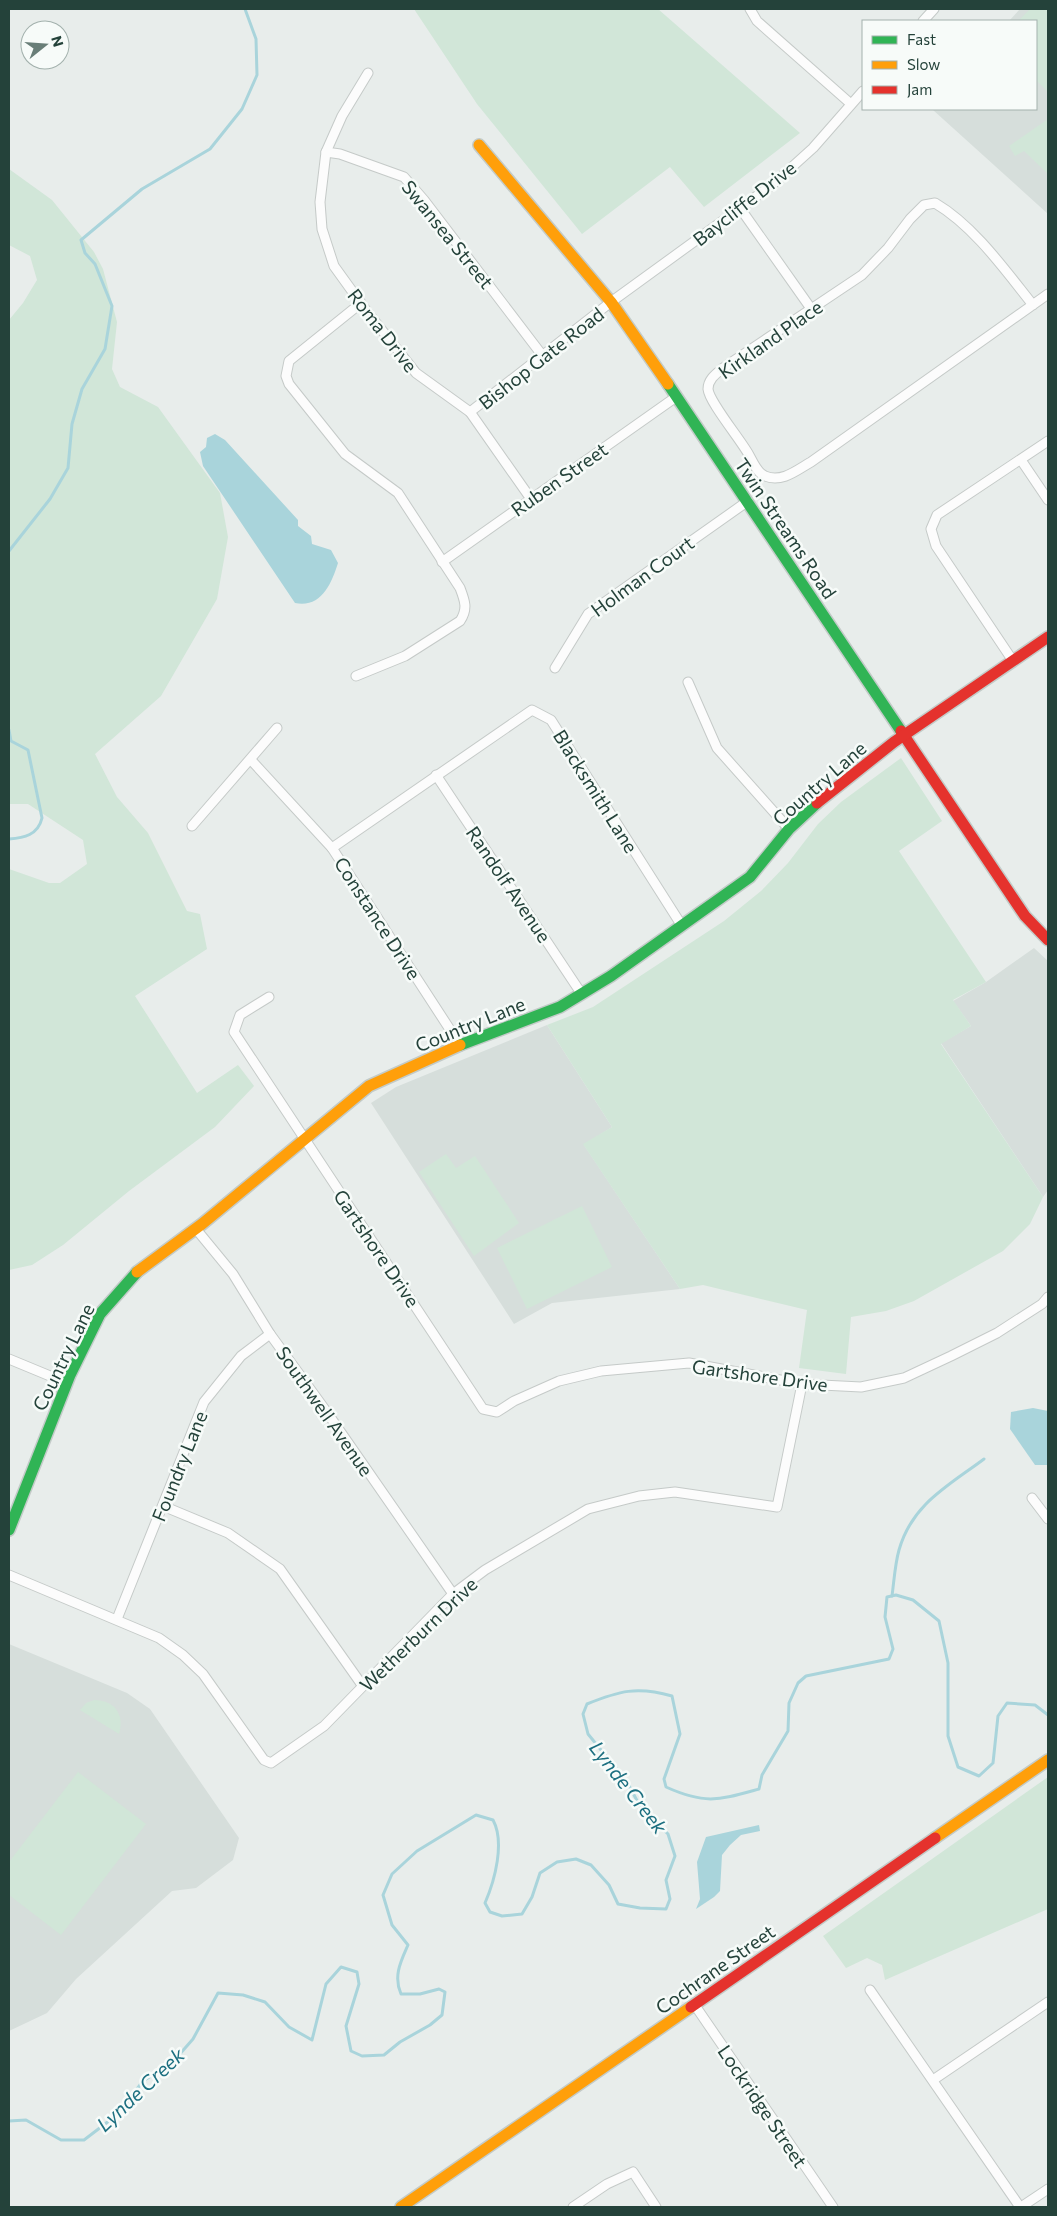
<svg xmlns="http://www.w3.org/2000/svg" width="1057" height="2216" viewBox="0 0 1057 2216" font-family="Commissioner,sans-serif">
  <rect width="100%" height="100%" fill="#e8edeb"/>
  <g fill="#d6dedb">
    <path d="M1020 9H1048V214L933 110 1036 109V21H1009Z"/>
    <path d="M1034 948 1048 961V1190L1043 1197 941 1043 971 1026 953 1001 986 982Z"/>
    <path d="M547 1025 612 1127 584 1145 680 1289 552 1303 514 1324 371 1103 396 1087Z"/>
    <path d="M9 1644 127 1693 150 1709 239 1838 233 1860 196 1888 172 1891 76 1979 47 2013 9 2031Z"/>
  </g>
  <g fill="#d1e6d8">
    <path d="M414 9H658L800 133 704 207 670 167 582 234 477 104Z"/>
    <path d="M1030 9H1048V92L1036 80V21H1018Z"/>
    <path d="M1048 119V174L1024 151 1015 156 1009 146Z"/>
    <path d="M9 169 52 200 94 252 103 269 117 322 112 369 120 387 158 407 220 493 228 537 217 599 161 696 95 754 117 797 148 833 187 911 200 914 207 949 135 996 197 1093 238 1065 254 1086 215 1127 129 1191 63 1245 32 1265 9 1270V869L49 883H60L87 864 83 840 28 804H9V320L23 303 37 280 30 256 9 245Z"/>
    <path d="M901 758 942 821 899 851 986 982 953 1000 971 1026 941 1044 1043 1197 1030 1224 1003 1251 914 1301 886 1311 851 1317 846 1374 799 1368 807 1310 703 1285 680 1289 583 1144 612 1127 547 1025 593 1007 724 921 761 891 788 863 818 824 841 802Z"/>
    <path d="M446 1154 456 1168 475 1156 519 1223 474 1256 419 1172Z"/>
    <path d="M582 1206 612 1267 527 1309 497 1248Z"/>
    <path d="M94 1700C114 1700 125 1714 119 1734L80 1710 86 1703Z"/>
    <path d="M78 1772 146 1824 61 1935 9 1895V1862Z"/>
    <path d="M1048 1777V1909L885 1980 882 1965 867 1958 846 1968 823 1936Z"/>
  </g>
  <g fill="#a9d4db">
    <path d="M215 434 225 440 298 520V526L311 536 312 544 331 550 338 563C331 585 321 608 295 603L203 466 200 452 206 447 207 438Z"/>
    <path d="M1033 1408 1048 1411V1465H1035L1010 1429 1011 1412Z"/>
    <path d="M759 1825 760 1831 741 1835 730 1845 722 1855 720 1891 714 1897 696 1909 700 1899 697 1862 706 1837Z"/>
  </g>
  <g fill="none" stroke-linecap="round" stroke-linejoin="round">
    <g stroke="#a9d4db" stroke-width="3">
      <path d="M9 551 50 499 68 468 72 424 82 389 105 349 112 306 95 264 85 253 81 240 142 189 210 149 242 109 257 75 256 39 245 9"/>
      <path d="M9 730 11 741 28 750 42 818C38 835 24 838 9 839"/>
      <path d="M892 1596C894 1581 895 1564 899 1550 912 1504 948 1486 984 1459"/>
      <path d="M9 2121 26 2120 61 2140H84L118 2114 143 2081 172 2063 193 2039 218 1993 243 1995 265 2002 289 2027 312 2040 326 1984 341 1967 357 1972 359 1984 346 2026 351 2051 362 2056 384 2055 400 2042 430 2025 442 2015 445 1992 439 1989 420 1994H401C393 1976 401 1961 408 1945L392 1925 383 1895 392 1874 417 1851 476 1815 493 1820C505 1842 495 1880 485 1903L490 1912 502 1916 522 1914 532 1897 540 1873 557 1862 576 1859 591 1865 609 1885 618 1904 640 1908 666 1909 670 1899 666 1880 675 1856 668 1834 641 1808 627 1782 588 1734 583 1714 587 1704C619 1691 637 1686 672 1696L680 1734 664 1779 666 1787C706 1805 719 1800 759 1789L762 1775 788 1731 789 1703 798 1683 806 1676 889 1659 893 1649 885 1617 887 1597 896 1595 913 1600 939 1621 948 1663V1736L958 1767 979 1776 993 1763 998 1716 1007 1703 1035 1705 1048 1715"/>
    </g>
    <defs>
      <g id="street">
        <path d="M750 9 757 21 851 104"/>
        <path d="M923 21 934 9"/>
        <path d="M368 73 342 116 326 152 320 202 322 229 334 266 365 309 416 373 470 412 531 499"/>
        <path d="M326 152 340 154 404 177 424 200 542 355"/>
        <path d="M740 208 812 310"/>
        <path d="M1033 305C1005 270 974 226 935 203L924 205 910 219 888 248 862 275 723 368C717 373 708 379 708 389 709 402 741 440 749 455 753 462 757 473 765 476 782 483 797 470 811 462L1048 294"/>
        <path d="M470 412 611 302 772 185 813 148 863 91"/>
        <path d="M1021 460 1048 500"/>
        <path d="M442 562 676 397"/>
        <path d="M1013 661 936 546 931 529 937 515 1048 441"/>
        <path d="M555 668 588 614 748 501"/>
        <path d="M356 676 405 656 460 621C468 609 465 601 460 588L398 493 345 454 289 384 286 376 289 361 361 303"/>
        <path d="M688 682 717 748 789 829"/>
        <path d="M251 760 332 848"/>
        <path d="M436 775 581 993"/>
        <path d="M192 826 277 728"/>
        <path d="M269 997 240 1015 234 1032 483 1409 497 1412 514 1401 559 1381 601 1371 689 1363 802 1384 861 1387 904 1378 951 1356 997 1333 1042 1304 1048 1297"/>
        <path d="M460 1045 332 848 532 710 551 720 682 926"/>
        <path d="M196 1229 233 1274 270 1334 326 1411 453 1594"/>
        <path d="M9 1359 67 1383"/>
        <path d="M1032 1498 1048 1519"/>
        <path d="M163 1506 228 1533 280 1569 362 1685"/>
        <path d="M9 1575 159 1638 183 1655 203 1674 264 1760 271 1763 324 1726 453 1594 485 1570 588 1509 639 1496 675 1492 777 1507 802 1384"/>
        <path d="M117 1619 204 1402 241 1356 270 1334"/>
        <path d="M870 1990 1020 2207"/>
        <path d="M694 2004 833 2207"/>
        <path d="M933 2080 1048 2002"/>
        <path d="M573 2207 607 2184 633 2172 656 2207"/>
        <path d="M1021 2207 1048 2189"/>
      </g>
      <g id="fast">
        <path d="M668 384 901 731"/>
        <path d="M460 1045 560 1007 611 976 750 877 789 829 817 803"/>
        <path d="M9 1530 70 1375 100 1314 137 1272"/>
      </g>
      <g id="slow">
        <path d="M479 145 611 302 668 384"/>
        <path d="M137 1272 202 1224 369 1086 460 1045"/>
        <path d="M935 1838 1048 1760"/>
        <path d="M401 2207 691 2007"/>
      </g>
      <g id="jam">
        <path d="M901 731 1025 916 1048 940"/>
        <path d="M817 803 894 742 1048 637"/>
        <path d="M691 2007 935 1838"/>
      </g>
    </defs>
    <use href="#street" stroke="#c5cac8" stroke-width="11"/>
    <use href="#fast" stroke="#c3cbc8" stroke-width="14"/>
    <use href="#slow" stroke="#c3cbc8" stroke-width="14"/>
    <use href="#jam" stroke="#c3cbc8" stroke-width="14"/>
    <use href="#street" stroke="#fcfcfc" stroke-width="9"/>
    <use href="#fast" stroke="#30b455" stroke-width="11"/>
    <use href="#slow" stroke="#ff9f0a" stroke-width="11"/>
    <use href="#jam" stroke="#e5322d" stroke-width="11"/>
  </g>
  <g text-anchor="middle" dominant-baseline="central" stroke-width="5" stroke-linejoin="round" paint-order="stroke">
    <g font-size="19" fill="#24423a" stroke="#f7fbf9">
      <text transform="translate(744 203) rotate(-38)">Baycliffe Drive</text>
      <text transform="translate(448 234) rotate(51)">Swansea Street</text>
      <text transform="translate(383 330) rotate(52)">Roma Drive</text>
      <text transform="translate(770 339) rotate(-35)">Kirkland Place</text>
      <text transform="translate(541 358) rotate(-38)">Bishop Gate Road</text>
      <text transform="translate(559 479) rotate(-35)">Ruben Street</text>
      <text transform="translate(786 528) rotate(56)">Twin Streams Road</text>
      <text transform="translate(642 576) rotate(-36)">Holman Court</text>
      <text transform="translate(819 783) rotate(-41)">Country Lane</text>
      <text transform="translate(596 791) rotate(58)">Blacksmith Lane</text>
      <text transform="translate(509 884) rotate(56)">Randolf Avenue</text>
      <text transform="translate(378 918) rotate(57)">Constance Drive</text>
      <text transform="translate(470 1024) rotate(-22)">Country Lane</text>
      <text transform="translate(377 1248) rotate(56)">Gartshore Drive</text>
      <text transform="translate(63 1357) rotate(-64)">Country Lane</text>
      <text transform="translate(760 1375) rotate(8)">Gartshore Drive</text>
      <text transform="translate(325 1411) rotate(55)">Southwell Avenue</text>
      <text transform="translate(179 1466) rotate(-68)">Foundry Lane</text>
      <text transform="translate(418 1634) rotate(-44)">Wetherburn Drive</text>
      <text transform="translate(715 1969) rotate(-35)">Cochrane Street</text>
      <text transform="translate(763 2106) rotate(56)">Lockridge Street</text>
    </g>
    <g font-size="20" font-style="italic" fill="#1c6f80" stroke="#f7fbf9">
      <text transform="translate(629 1787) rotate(52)">Lynde Creek</text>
      <text transform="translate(140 2089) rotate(-43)">Lynde Creek</text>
    </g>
  </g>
  <rect width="1057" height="2216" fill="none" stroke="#24423a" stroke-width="20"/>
  <rect x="862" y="20" width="175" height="90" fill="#f7fbf9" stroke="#a3b1ad"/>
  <rect x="872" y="36" width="25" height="8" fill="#30b455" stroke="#a3b1ad"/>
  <text x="907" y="45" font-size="15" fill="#24423a">Fast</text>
  <rect x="872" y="61" width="25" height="8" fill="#ff9f0a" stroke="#a3b1ad"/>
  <text x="907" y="70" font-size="15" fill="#24423a">Slow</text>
  <rect x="872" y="86" width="25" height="8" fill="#e5322d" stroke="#a3b1ad"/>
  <text x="907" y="95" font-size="15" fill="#24423a">Jam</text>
  <g transform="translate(45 45) rotate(73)"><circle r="24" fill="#f7fbf9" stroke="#a3b1ad"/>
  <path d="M0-4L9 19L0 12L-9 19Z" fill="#697e78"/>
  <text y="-8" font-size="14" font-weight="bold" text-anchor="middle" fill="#24423a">N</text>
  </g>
</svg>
